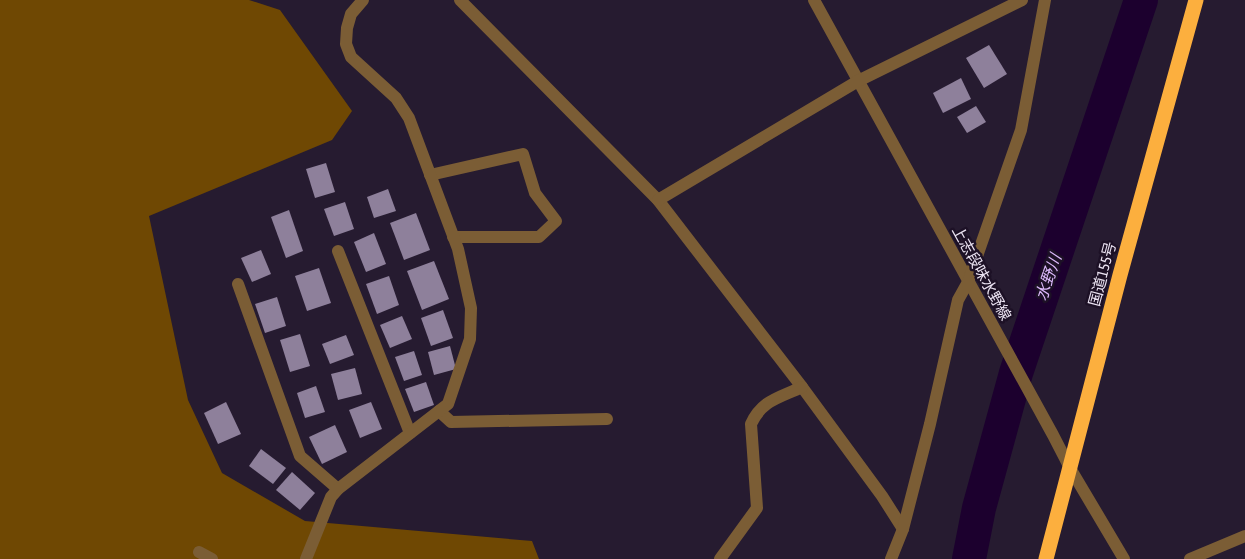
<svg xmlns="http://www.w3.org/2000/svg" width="1245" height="559" viewBox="0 0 1245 559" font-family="'Asap Condensed','Noto Sans JP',sans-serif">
  <rect width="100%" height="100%" fill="#261b30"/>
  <path fill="#6f4803" d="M0 0H249L280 10 352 111 332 140 149 216 188 400 222 473 305 521 532 541 539 559H0Z"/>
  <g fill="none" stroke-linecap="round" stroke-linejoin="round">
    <path stroke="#1c002e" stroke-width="34" d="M969 559 979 508 1016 373 1141 0"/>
  </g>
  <g fill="#8e809b">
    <path d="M989 45 1007 74 984 88 966 58Z"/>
    <path d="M961 78 971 99 943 113 933 93Z"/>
    <path d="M976 106 986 122 967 133 957 117Z"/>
    <path d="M326 163 335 192 315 198 306 169Z"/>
    <path d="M388 189 396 211 374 218 367 197Z"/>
    <path d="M345 202 354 229 334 236 324 209Z"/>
    <path d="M289 210 303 251 286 258 271 217Z"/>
    <path d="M416 213 430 250 404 260 390 223Z"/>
    <path d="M374 233 386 264 366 272 354 242Z"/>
    <path d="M261 250 271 274 252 282 241 258Z"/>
    <path d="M434 261 449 299 422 310 407 271Z"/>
    <path d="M319 268 331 303 307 311 295 276Z"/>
    <path d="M389 276 399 305 377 314 366 284Z"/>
    <path d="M277 297 286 326 265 333 255 304Z"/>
    <path d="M443 310 453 338 431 346 421 318Z"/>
    <path d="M402 316 412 339 390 348 380 325Z"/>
    <path d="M300 334 310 366 290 372 280 340Z"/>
    <path d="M346 335 354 355 330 364 322 344Z"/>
    <path d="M450 346 456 369 434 375 428 352Z"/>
    <path d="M414 351 422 375 404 381 395 357Z"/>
    <path d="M355 368 362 394 338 400 331 374Z"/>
    <path d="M426 382 434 405 414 412 405 389Z"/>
    <path d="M316 386 325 412 305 418 297 393Z"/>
    <path d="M226 402 241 434 218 444 204 413Z"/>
    <path d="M371 402 382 429 360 438 349 410Z"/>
    <path d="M335 425 347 452 322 464 309 437Z"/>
    <path d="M261 449 286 468 273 484 249 466Z"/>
    <path d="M292 472 315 493 300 510 276 490Z"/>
  </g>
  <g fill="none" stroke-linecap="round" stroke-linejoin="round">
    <g stroke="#7b5d35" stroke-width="12">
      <path d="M460 0 658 200 802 387 882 496 903 529"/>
      <path d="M814 0 1053 435 1070 468 1124 559"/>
      <path d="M430 175 523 154 535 193 556 221 539 237H453"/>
      <path d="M658 200 858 81 1022 0"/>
      <path d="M338 251 410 433"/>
      <path d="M238 284 300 456 338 489"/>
      <path d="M439 411 451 422 607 419"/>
      <path d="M199 552 212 559"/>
      <path d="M306 559 331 497 338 489 448 404 470 339 471 308 458 249 409 118 396 98 351 57 346 44 347 28 351 14 363 0"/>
      <path d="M720 559 757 508 751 424C762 400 779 398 802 387"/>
      <path d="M891 559 903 529 930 424 958 300 968 282 1021 130 1045 0"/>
      <path d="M1190 559 1245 536"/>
    </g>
    <path stroke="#fcaf3e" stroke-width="15" d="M1046 559 1120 275 1196 0"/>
  </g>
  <g text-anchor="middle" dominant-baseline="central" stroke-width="5" stroke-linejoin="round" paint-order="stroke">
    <g font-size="15" fill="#ece4f3" stroke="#1d1126">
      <text transform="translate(982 273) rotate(61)">上志段味水野線</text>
      <text transform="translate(1102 274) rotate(-75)">国道155号</text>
    </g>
    <g font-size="16" font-style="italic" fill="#dbb8fa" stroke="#1d1126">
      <text transform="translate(1048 277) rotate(-71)">水野川</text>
    </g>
  </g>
</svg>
